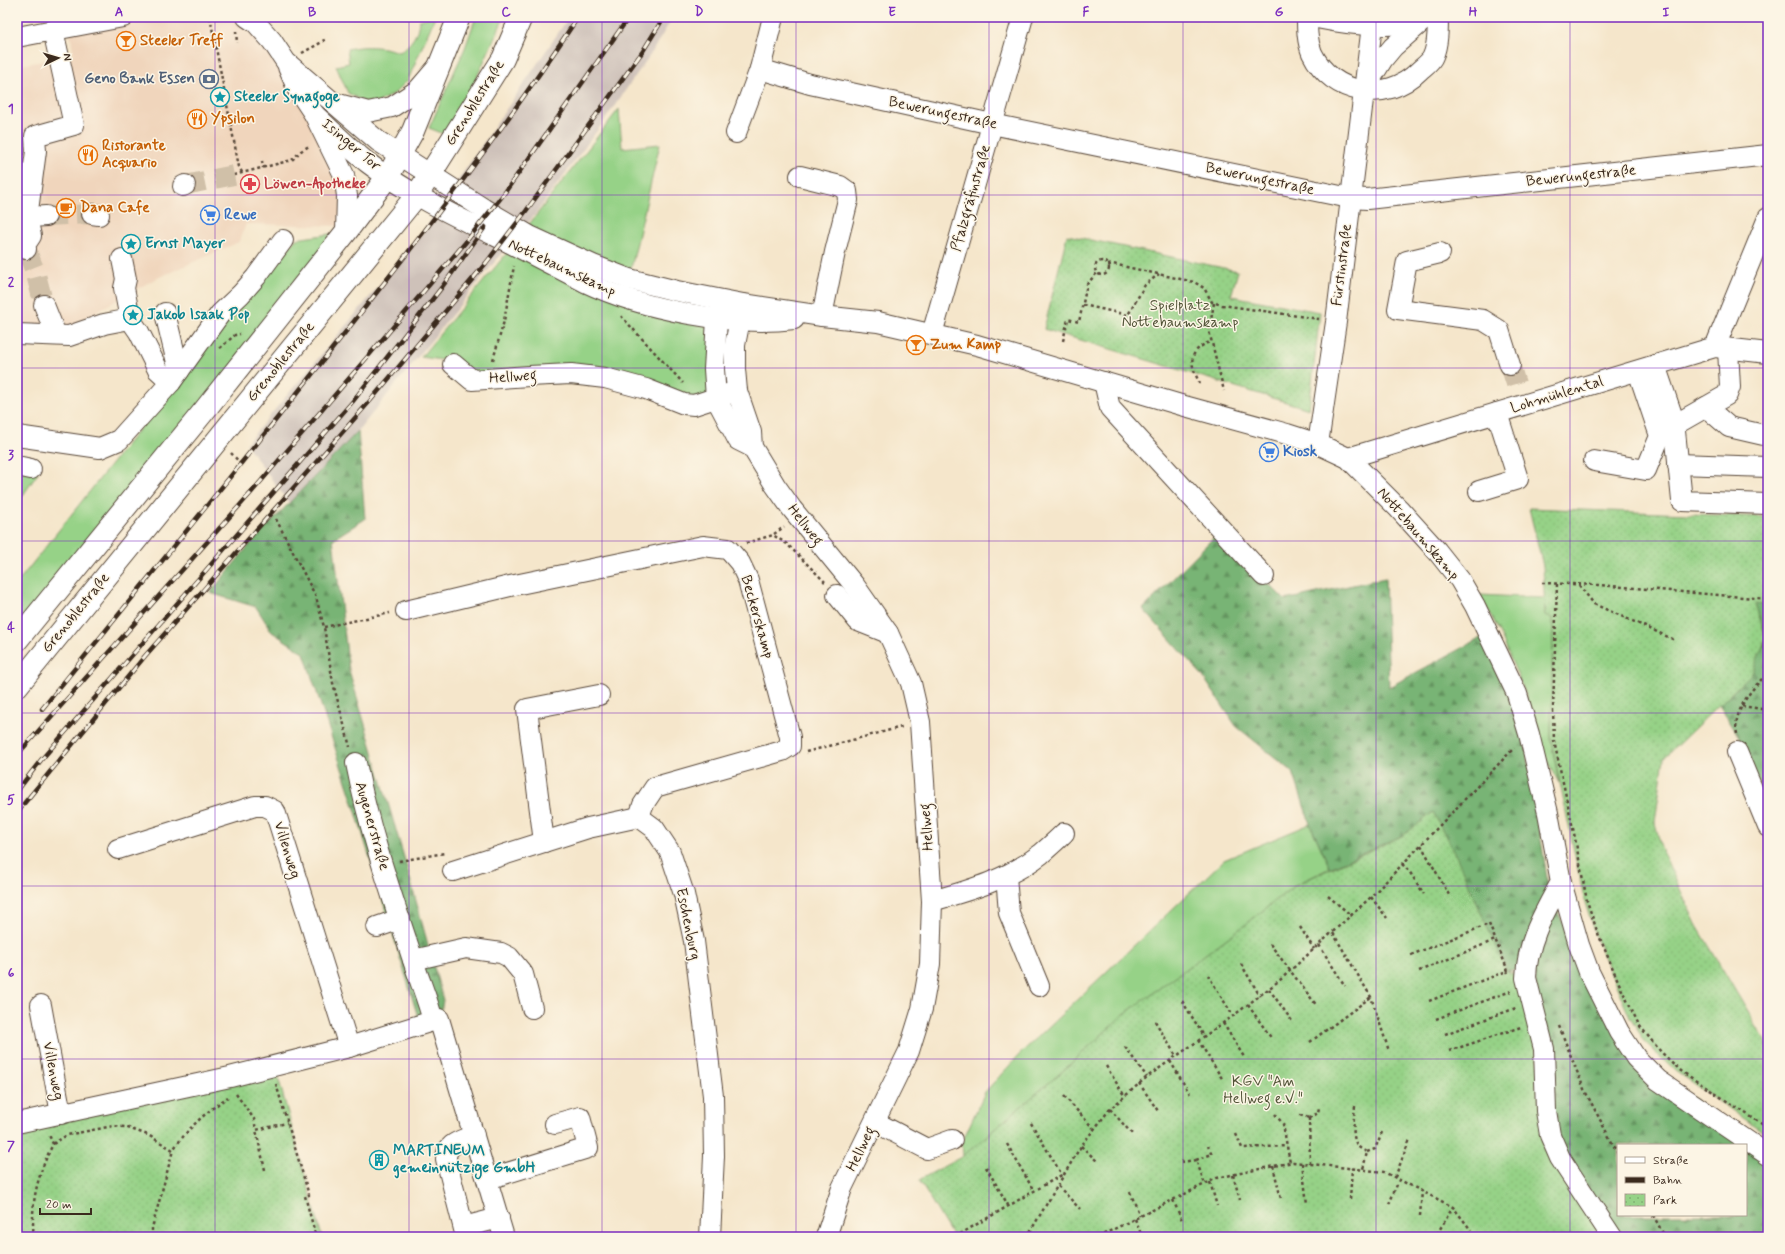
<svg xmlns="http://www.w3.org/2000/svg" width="1785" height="1254" viewBox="0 0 1785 1254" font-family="Mynerve,sans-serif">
  <defs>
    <pattern id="forest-firs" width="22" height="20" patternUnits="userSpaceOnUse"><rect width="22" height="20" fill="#78b474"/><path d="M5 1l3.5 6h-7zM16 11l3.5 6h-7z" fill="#64935f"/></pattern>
    <pattern id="park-dots" width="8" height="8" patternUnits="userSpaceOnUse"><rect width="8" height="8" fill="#96d287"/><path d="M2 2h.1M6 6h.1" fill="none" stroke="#82b474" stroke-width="1.8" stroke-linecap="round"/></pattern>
  </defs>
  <rect width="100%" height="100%" fill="#fcf5e5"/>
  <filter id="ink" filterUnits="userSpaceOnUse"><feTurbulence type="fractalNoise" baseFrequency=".025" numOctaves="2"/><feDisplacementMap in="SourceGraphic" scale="8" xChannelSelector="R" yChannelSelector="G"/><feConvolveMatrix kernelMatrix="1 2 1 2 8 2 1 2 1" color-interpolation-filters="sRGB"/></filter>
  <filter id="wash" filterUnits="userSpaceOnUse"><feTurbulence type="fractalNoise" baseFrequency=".012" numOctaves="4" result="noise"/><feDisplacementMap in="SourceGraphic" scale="16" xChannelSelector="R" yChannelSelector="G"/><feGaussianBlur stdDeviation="0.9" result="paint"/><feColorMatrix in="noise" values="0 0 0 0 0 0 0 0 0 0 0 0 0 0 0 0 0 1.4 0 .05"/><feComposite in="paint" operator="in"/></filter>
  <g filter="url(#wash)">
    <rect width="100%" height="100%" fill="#f5e6cb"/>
    <path fill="#f0d5bc" d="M67 17H242L270 43 341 176V226L246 224 239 242 155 279 63 330 17 325V66L74 55Z"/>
    <path fill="#cec1b9" d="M569 17H673L650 55 604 121 534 216 519 232 358 431 292 507 246 444 416 242Z"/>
    <g fill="#96d287" stroke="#687e52">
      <path d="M431 17H435L408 80 395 93 377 103 364 102 348 93 336 66 349 63 347 49C367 45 380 46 400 52 412 43 418 35 419 20Z"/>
      <path d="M476 17H504L467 99 444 134 429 128 465 48Z"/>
      <path d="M619 109 622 148 660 144 629 277 524 231Z"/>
      <path d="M344 232 17 639V583L186 370 296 239Z"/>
      <path d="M511 248 723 301 715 397 702 402 647 387 474 379 456 362 421 357Z"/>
      <path d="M17 470 38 473 17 504Z"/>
      <path d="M1480 595 1543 598 1545 599V615L1553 617 1551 740 1559 783 1542 751 1525 693 1498 629Z"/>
      <path d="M1310 824 1330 868 1295 885 1245 925 1123 1015 1064 1070 963 1156 962 1142 985 1092 1021 1053 1224 860Z"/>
    </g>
    <g fill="url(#forest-firs)" stroke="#5a6f49" fill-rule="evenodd">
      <path d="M358 431 365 519 333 539 349 670 406 864 443 1000 440 1019 420 1024 356 812 304 653 272 632 256 607 210 593 250 544Z"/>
      <path d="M1218 533 1285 600 1385 578 1389 687 1484 636 1512 695 1527 752 1549 890 1526 967 1507 971 1456 857 1433 812 1404 835 1330 868 1310 824 1293 772 1236 726 1202 675 1143 609Z"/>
      <path d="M1755 604 1768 605V786L1762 791 1738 735 1719 705 1752 673 1766 638Z"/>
      <path d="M1554 904 1617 1037 1768 1159V1237H1613L1551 1134 1532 946ZM1618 1145H1746V1215H1618Z"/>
    </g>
    <g fill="url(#park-dots)" stroke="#687e52">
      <path d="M1067 235 1238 271 1231 296 1320 312 1309 409 1044 329Z"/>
      <path d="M1529 508 1768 517V605L1755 604 1766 638 1752 673 1664 758 1655 822 1661 848 1696 924 1768 1046V1135L1675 1071 1646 1043 1630 1018 1595 935 1584 899 1551 740 1553 618 1545 615 1543 566Z"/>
      <path d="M1433 812 1456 856 1507 971 1526 978 1550 1135 1611 1237H953L919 1180 963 1156 1064 1070 1123 1015 1245 925 1295 885 1404 835Z"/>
      <path d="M275 1066 322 1237H17V1124Z"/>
    </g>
  </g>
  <g filter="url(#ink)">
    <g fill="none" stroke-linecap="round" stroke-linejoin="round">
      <g stroke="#d0c0a8" stroke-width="20" stroke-dasharray="20 10" stroke-linecap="butt">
        <path d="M185 185 234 175"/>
        <path d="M46 216 92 214"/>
        <path d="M26 249 35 271 44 305"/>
        <path d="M1510 365 1518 390"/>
      </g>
      <defs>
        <g id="minor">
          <path d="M247 17 256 23 272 41 286 62 378 141 484 209 530 236 593 265 629 279 677 291 743 304 822 316 878 322 977 345 1181 405 1287 434 1318 444 1348 458 1399 509 1437 551 1460 580 1475 606 1517 694 1529 734 1548 813 1561 882 1579 945 1589 972 1619 1032 1636 1058 1658 1080 1768 1155"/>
          <path d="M1307 17C1307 29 1307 41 1312 53 1332 95 1386 104 1419 71 1423 67 1431 62 1433 56 1438 45 1438 29 1438 17"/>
          <path d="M17 37 123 17"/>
          <path d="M288 67 298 90 314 114 344 175 347 196 346 232"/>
          <path d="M760 69 810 84 992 124 1350 198 1367 199 1768 155"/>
          <path d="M1368 83 1383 59 1393 47 1426 18"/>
          <path d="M338 104 368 112 392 107 418 90 436 69"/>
          <path d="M314 114C331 130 349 148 368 163 411 196 461 219 510 243 535 256 560 269 585 282 642 309 732 327 794 319"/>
          <path d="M736 133 760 69 773 17"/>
          <path d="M800 176 840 186 847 191 848 200 835 252 822 316"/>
          <path d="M183 186 185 185"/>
          <path d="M92 214 99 215"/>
          <path d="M17 218 46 216"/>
          <path d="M26 249 25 245 31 236 27 218 36 151 35 136 74 125 53 30"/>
          <path d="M1440 253 1407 261 1398 309 1483 320 1499 330 1510 365"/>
          <path d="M122 259 126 279 124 288 130 319"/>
          <path d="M743 304 735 345V369L737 391 751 432 752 447 775 485 792 509 855 586 888 633 911 683 920 722 932 901 930 964 922 1009 909 1051 842 1188 826 1237"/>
          <path d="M44 305 56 335"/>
          <path d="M723 306 717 319 714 369 716 398 738 440 752 447"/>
          <path d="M165 313 179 371"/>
          <path d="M17 334 69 336 104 324 130 319 139 332 158 370 171 382"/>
          <path d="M932 334 1023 17"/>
          <path d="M1715 347 1768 218"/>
          <path d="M453 364 472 380 529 376 571 374 605 378 646 389 684 404 694 405 737 391"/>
          <path d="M1655 365 1674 421 1678 423 1727 395 1730 387 1728 349"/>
          <path d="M1104 382 1110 408 1264 576"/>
          <path d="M1706 407 1729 427 1768 436"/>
          <path d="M1674 421 1682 501 1768 504"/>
          <path d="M17 436 100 448 119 440 171 382 220 314 241 294 256 277 283 240"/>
          <path d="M1318 444 1336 322 1373 17"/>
          <path d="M1348 458 1715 347 1768 353"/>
          <path d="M1594 461 1646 470 1660 436 1638 371"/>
          <path d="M1678 464 1768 467"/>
          <path d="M17 466 31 469"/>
          <path d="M1479 491 1518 479 1497 413"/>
          <path d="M837 595 858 621 888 633"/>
          <path d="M406 611 510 586 703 546 728 549 740 563 748 580 790 737V746L782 751 655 787 643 805 639 817"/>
          <path d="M1737 752 1768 827"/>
          <path d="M356 763C369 830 392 896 413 960 419 980 428 1000 433 1021"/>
          <path d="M544 842 527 709 599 695"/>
          <path d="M118 849 255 806H265L275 811 349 1047"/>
          <path d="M453 871 588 828 639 817 654 828 670 852 684 894 694 941 713 1096 714 1156 710 1237"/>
          <path d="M1006 876 1009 913 1039 986"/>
          <path d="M1561 882C1544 913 1527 941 1526 978L1544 1049 1546 1111 1550 1135 1560 1158 1612 1237"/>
          <path d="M932 901C971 890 1009 879 1041 854 1049 847 1057 840 1064 833"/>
          <path d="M377 927 400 919"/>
          <path d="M413 960 466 948 501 953 509 957 523 974 532 1008"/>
          <path d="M41 1005 61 1114"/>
          <path d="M875 1122 927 1149 952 1140"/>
          <path d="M17 1123 230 1077 349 1047 439 1019 504 1237"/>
          <path d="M488 1179 588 1148 580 1117 555 1124"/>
          <path d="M464 1227 499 1218"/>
          <path d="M466 1237 446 1159C446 1143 461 1141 474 1135"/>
        </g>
        <g id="major">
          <path d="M1317 17C1356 25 1392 28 1430 17"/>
          <path d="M17 640 204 411 346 232 388 176 413 131 459 17"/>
          <path d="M17 686 417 195 503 59 521 17"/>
        </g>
      </defs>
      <use href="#minor" stroke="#574638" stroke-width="22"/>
      <use href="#major" stroke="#574638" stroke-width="24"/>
      <g stroke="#574638" stroke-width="2.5" stroke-dasharray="3 3" stroke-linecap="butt">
        <path d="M210 17 239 167 243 174"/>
        <path d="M236 31 237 43"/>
        <path d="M302 53 324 41 323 39"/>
        <path d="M262 161 263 168"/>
        <path d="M234 175 292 160 301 151 309 146"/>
        <circle cx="1102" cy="268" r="7"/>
        <path d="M1108 265 1113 264 1194 282 1204 288 1212 302 1222 305 1319 319"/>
        <path d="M1214 303 1209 331 1224 391"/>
        <path d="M1083 305 1128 315 1145 285 1159 274"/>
        <path d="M621 316 683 383"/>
        <path d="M1063 341 1068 319 1079 322 1087 284 1097 273"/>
        <path d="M220 348 235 335 240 334"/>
        <path d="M493 360 504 321 514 266"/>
        <path d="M1200 384C1190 364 1186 351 1212 341"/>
        <path d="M231 453 243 466"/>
        <path d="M276 519 316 597 324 627 333 683 350 747"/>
        <path d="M774 534 784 527"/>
        <path d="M746 543 773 535 787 544 825 582"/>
        <path d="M1542 583 1599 585 1768 599"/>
        <path d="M1557 584 1553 710 1554 741 1574 833 1587 901 1597 931 1621 988 1639 1025 1661 1052 1681 1071 1768 1128"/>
        <path d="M1579 585 1594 604 1675 640"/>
        <path d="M1764 599 1768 603"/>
        <path d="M324 627 390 613"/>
        <path d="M1742 706 1768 710"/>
        <path d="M1737 734C1732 711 1753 687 1768 673"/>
        <path d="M806 752 902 727"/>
        <path d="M1421 845 1449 895"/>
        <path d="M399 861 445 853"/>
        <path d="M1402 864 1409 871 1424 894"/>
        <path d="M1328 896 1352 916"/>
        <path d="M1371 897 1387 918"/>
        <path d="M1300 927 1314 949"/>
        <path d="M1333 933 1371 997 1389 1051"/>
        <path d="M1270 944 1317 1006"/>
        <path d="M1319 945 1345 986"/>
        <path d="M1411 955 1489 924 1508 971"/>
        <path d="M1241 964 1260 996"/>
        <path d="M1419 971 1495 940"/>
        <path d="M1208 975 1233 1016"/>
        <path d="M1269 989 1292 1021"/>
        <path d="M1182 1001 1204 1036"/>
        <path d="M1429 1001 1507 971 1508 973"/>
        <path d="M1248 1005 1272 1039"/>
        <path d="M1436 1019 1511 991"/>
        <path d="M1155 1021 1176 1056"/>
        <path d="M1223 1023 1244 1057"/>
        <path d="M1559 1026 1584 1089 1618 1154"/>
        <path d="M1445 1034 1516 1008"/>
        <path d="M1198 1040 1223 1080"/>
        <path d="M1310 1042 1371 997"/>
        <path d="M1125 1047 1147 1077"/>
        <path d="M1449 1051 1521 1027"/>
        <path d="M1170 1061 1190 1094"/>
        <path d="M1106 1066 1124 1095"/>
        <path d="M1139 1083 1158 1111"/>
        <path d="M276 1084 309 1195 305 1196 316 1237"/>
        <path d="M236 1094 254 1119 256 1130"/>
        <path d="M1064 1096 1093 1128"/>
        <path d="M1355 1106C1354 1116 1351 1139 1358 1146 1360 1149 1364 1150 1367 1152L1363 1169"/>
        <path d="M1110 1109 1133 1135"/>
        <path d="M1275 1114 1283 1124 1290 1163"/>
        <path d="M1300 1115 1309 1118"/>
        <path d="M1309 1118 1310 1164"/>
        <path d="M1309 1118 1318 1113 1319 1107"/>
        <path d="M1031 1123 1062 1175"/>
        <path d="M1236 1134 1242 1148 1287 1146"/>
        <path d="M53 1144 67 1135 113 1126 125 1127 148 1135 173 1150C188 1128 206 1112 228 1097"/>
        <path d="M1007 1144 1034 1191"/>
        <path d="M1081 1146 1097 1161"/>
        <path d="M1367 1152 1375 1149 1382 1132"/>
        <path d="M1196 1160 1212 1154 1208 1146"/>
        <path d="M1181 1162 1196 1160 1205 1184"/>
        <path d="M1302 1163 1307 1204"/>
        <path d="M1273 1166 1281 1199"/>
        <path d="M986 1167 1008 1205"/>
        <path d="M265 1170 256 1130 287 1123"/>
        <path d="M1233 1175 1240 1200"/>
        <path d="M1395 1177 1410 1139"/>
        <path d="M1210 1182 1217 1206"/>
        <path d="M1058 1186 1080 1209"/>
        <path d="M1130 1192 1140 1216"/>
        <path d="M1350 1199 1352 1168"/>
        <path d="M1173 1200 1182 1220"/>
        <path d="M1389 1204 1399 1180"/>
        <path d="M1653 1215 1665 1237"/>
        <path d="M1420 1216 1422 1191"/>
        <path d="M1135 1219 1141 1234"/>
        <path d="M1437 1234 1453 1207"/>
        <path d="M34 1237C30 1202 38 1174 53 1144L49 1135"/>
        <path d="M152 1237V1228L173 1150"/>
        <path d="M955 1237 1065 1173"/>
        <path d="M1027 1237 1081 1146 1110 1109 1147 1077 1233 1016 1280 980 1371 897 1514 748"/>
        <path d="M1098 1237 1217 1178 1293 1162 1384 1172 1453 1207 1471 1230"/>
      </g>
      <use href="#minor" stroke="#fff" stroke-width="20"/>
      <use href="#major" stroke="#fff" stroke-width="22"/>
      <defs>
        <g id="rail">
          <path d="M42 709C139 589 237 470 332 349 418 241 502 132 578 17"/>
          <path d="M17 755 250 494 465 243 503 195 629 17"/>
          <path d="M17 791 41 760 353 401 442 287 485 227"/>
          <path d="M17 812 145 656 370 401 486 263 526 211 643 51 664 17"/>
        </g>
      </defs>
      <use href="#rail" stroke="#3b2a1e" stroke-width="4.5"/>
      <use href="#rail" stroke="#fcf5e5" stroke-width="3" stroke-dasharray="9" stroke-linecap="butt"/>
    </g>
  </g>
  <path fill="none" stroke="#7b2cbf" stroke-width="1" stroke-opacity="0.55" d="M215 17V1237M409 17V1237M602 17V1237M796 17V1237M989 17V1237M1183 17V1237M1376 17V1237M1570 17V1237M17 195H1768M17 368H1768M17 541H1768M17 713H1768M17 886H1768M17 1059H1768"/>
  <defs>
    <symbol id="bar-ring" viewBox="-11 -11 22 22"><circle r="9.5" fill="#fcf5e5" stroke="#e8710a" stroke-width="1.5"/><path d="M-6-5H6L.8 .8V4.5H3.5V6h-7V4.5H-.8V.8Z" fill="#e8710a"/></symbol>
    <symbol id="bank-ring" viewBox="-11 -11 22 22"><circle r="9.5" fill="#fcf5e5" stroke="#5c6f8a" stroke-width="1.5"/><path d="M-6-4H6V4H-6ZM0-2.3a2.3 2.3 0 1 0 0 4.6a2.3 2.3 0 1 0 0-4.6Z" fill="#5c6f8a"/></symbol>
    <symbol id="sight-ring" viewBox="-11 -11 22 22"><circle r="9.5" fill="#fcf5e5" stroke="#0f9aa8" stroke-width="1.5"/><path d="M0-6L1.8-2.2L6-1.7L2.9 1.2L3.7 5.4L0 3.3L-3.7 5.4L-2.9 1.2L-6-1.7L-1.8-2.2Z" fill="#0f9aa8"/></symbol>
    <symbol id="restaurant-ring" viewBox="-11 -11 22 22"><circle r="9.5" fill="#fcf5e5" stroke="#e8710a" stroke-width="1.5"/><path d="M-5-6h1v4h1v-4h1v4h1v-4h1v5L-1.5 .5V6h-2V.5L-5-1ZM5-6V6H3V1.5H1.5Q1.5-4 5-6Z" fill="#e8710a"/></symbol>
    <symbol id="pharmacy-ring" viewBox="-11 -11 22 22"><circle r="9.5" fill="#fcf5e5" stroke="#e0444e" stroke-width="1.5"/><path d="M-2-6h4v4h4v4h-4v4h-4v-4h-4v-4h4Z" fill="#e0444e"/></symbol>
    <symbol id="cafe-ring" viewBox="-11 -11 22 22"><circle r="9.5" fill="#fcf5e5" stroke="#e8710a" stroke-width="1.5"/><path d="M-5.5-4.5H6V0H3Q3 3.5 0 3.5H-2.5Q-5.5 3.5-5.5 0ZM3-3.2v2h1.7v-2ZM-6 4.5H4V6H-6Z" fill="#e8710a"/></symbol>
    <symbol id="supermarket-ring" viewBox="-11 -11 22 22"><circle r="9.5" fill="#fcf5e5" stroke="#3f7fe0" stroke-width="1.5"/><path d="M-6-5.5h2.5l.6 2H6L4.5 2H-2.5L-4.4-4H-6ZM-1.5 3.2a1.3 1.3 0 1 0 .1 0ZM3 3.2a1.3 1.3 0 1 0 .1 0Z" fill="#3f7fe0"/></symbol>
    <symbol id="building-ring" viewBox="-11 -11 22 22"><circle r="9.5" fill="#fcf5e5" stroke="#0f9aa8" stroke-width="1.5"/><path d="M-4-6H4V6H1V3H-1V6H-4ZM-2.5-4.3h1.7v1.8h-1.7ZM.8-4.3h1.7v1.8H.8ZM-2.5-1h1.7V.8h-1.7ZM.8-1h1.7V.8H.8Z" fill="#0f9aa8"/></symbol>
  </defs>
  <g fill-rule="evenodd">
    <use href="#bar-ring" x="115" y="30" width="22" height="22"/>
    <use href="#bank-ring" x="198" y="68" width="22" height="22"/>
    <use href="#sight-ring" x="209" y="86" width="22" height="22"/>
    <use href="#restaurant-ring" x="186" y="108" width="22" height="22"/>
    <use href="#restaurant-ring" x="77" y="144" width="22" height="22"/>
    <use href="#pharmacy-ring" x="239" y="173" width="22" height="22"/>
    <use href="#cafe-ring" x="55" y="197" width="22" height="22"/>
    <use href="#supermarket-ring" x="199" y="204" width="22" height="22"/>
    <use href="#sight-ring" x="120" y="233" width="22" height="22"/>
    <use href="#sight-ring" x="122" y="304" width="22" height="22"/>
    <use href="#bar-ring" x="905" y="334" width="22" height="22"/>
    <use href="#supermarket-ring" x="1258" y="441" width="22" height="22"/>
    <use href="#building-ring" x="368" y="1149" width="22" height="22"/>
  </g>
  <g text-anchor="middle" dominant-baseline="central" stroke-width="3" stroke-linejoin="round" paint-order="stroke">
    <g font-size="15" font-weight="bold" fill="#c56008" stroke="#fcf5e5" text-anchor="start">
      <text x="140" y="41">Steeler Treff</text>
      <text x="211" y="119">Ypsilon</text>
      <text x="102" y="146">Ristorante<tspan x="102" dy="17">Acquario</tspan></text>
      <text x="80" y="208">Dana Cafe</text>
      <text x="930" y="345">Zum Kamp</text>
    </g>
    <g font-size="15" font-weight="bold" fill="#4e5e75" stroke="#fcf5e5" text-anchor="end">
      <text x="195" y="79">Geno Bank Essen</text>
    </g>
    <g font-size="15" font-weight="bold" fill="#0d838f" stroke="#fcf5e5" text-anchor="start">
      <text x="234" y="97">Steeler Synagoge</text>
      <text x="145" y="244">Ernst Mayer</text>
      <text x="147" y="315">Jakob Isaak Pop</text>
      <text x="393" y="1151">MARTINEUM<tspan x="393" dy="17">gemeinnützige GmbH</tspan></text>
    </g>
    <g font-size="15" fill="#3b2a1e" stroke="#fcf5e5">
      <text transform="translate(475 103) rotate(-58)">Grenoblestraße</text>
      <text transform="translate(943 113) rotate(12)">Bewerungestraße</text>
      <text transform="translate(351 145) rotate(40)">Isinger Tor</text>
      <text transform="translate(1581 176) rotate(-6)">Bewerungestraße</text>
      <text transform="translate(1260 179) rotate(12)">Bewerungestraße</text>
      <text transform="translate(971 198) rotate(-74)">Pfalzgräfinstraße</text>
      <text transform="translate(1342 265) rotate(-83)">Fürstinstraße</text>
      <text transform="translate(562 268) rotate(25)">Nottebaumskamp</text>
      <text transform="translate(281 362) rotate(-51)">Grenoblestraße</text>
      <text transform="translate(513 377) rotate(-4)">Hellweg</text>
      <text transform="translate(1557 395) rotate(-17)">Lohmühlental</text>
      <text transform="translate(805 525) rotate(52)">Hellweg</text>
      <text transform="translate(1418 534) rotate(49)">Nottebaumskamp</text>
      <text transform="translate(76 613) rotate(-51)">Grenoblestraße</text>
      <text transform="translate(757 617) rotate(74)">Beckerskamp</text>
      <text transform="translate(372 826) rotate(74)">Augenerstraße</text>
      <text transform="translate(927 827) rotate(-94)">Hellweg</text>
      <text transform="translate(287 850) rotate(73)">Villenweg</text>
      <text transform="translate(688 924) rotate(78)">Eschenburg</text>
      <text transform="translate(53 1071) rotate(79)">Villenweg</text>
      <text transform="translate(861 1149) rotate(-64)">Hellweg</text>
    </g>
    <g font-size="15" font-weight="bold" fill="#be3a42" stroke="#fcf5e5" text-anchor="start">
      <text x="264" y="184">Löwen-Apotheke</text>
    </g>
    <g font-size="15" font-weight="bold" fill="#366cbe" stroke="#fcf5e5" text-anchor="start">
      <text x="224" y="215">Rewe</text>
      <text x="1283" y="452">Kiosk</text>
    </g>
    <g font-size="15" fill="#525438" stroke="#fcf5e5">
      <text x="1180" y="306">Spielplatz<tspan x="1180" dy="17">Nottebaumskamp</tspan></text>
      <text x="1263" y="1082">KGV "Am<tspan x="1263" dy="17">Hellweg e.V."</tspan></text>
    </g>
  </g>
  <rect width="1785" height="1254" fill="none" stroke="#fcf5e5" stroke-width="44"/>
  <rect x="1617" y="1144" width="130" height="72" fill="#fcf5e5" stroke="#afa495"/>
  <rect x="1625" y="1157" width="20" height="6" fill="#ffffff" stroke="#afa495"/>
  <text x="1653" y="1164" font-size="12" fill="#3b2a1e">Straße</text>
  <rect x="1625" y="1177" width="20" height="6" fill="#3b2a1e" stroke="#afa495"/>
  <text x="1653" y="1184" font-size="12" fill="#3b2a1e">Bahn</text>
  <rect x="1625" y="1194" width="20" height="12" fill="url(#park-dots)" stroke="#afa495"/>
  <text x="1653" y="1204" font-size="12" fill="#3b2a1e">Park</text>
  <g transform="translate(58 58) rotate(85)" stroke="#fcf5e5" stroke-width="3" paint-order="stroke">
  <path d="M0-3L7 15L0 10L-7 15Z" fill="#3b2a1e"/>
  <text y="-6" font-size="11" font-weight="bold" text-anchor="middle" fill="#3b2a1e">N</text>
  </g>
  <path d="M40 1208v6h51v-6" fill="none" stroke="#3b2a1e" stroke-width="2"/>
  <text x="46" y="1208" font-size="12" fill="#3b2a1e" stroke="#fcf5e5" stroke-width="3" paint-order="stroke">20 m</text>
  <rect x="22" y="22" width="1741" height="1210" fill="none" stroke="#7b2cbf" stroke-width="1.5"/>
  <g font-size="13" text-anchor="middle" font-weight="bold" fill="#7b2cbf">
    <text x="119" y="16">A</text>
    <text x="312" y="16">B</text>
    <text x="506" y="16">C</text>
    <text x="699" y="16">D</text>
    <text x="892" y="16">E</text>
    <text x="1086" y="16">F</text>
    <text x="1279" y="16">G</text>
    <text x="1473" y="16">H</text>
    <text x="1666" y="16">I</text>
    <text x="11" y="113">1</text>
    <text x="11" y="286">2</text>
    <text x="11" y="459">3</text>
    <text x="11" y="632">4</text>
    <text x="11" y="804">5</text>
    <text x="11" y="977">6</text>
    <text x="11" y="1150">7</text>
  </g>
</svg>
